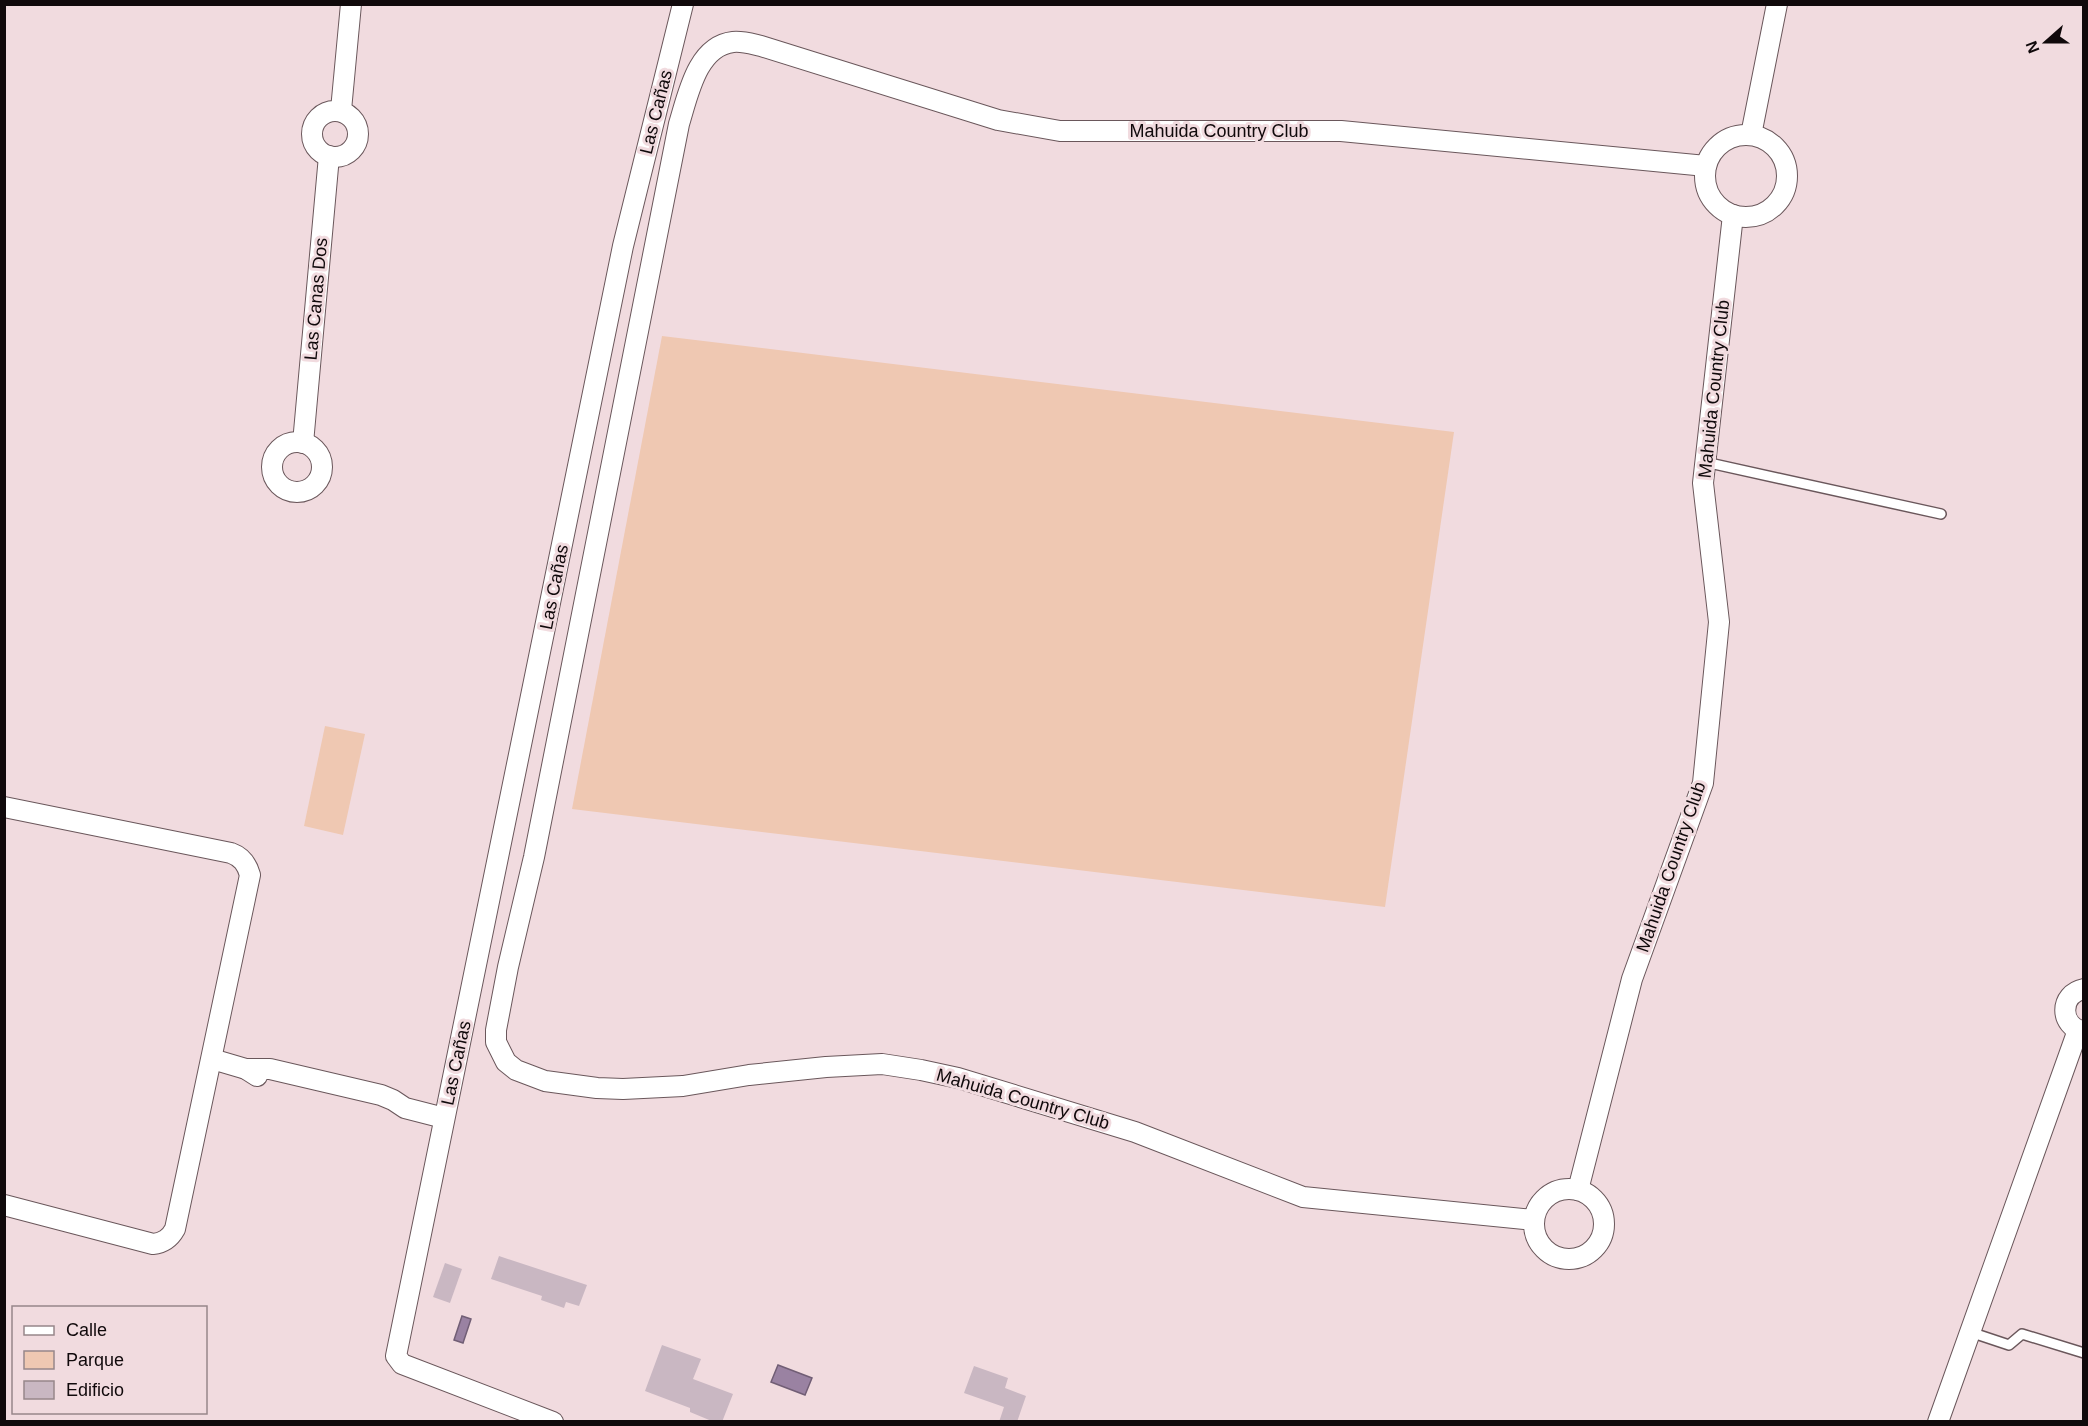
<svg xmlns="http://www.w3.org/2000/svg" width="2088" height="1426" viewBox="0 0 2088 1426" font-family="Helvetica,sans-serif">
  <rect width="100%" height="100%" fill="#f1dbdf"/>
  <g fill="#efc8b2">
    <path d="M662 336 1454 432 1385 907 572 809Z"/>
    <path d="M325 726 365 734 343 835 304 826Z"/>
  </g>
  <g fill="#9a82a2" stroke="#715e75" stroke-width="1.5">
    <path d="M462 1316 471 1319 463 1343 454 1340Z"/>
    <path d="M778 1365 812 1378 805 1395 771 1382Z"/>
  </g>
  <g fill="#c9b7c2">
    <path d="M499 1256 587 1285 579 1306 566 1302 564 1308 541 1300 542 1296 491 1279Z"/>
    <path d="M445 1263 462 1269 450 1303 433 1297Z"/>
    <path d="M662 1345 701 1359 693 1379 733 1394 722 1422H714L690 1412V1408L645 1391Z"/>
    <path d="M974 1366 1008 1378 1005 1388 1026 1396 1017 1422H999L1004 1407 964 1393Z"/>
  </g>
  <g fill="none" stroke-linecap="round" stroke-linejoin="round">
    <defs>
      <g id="lane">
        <path d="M1705 462 1941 514"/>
        <path d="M1970 1332 2009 1345 2022 1334 2084 1353"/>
      </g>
      <g id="street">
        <path d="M341 110 351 4"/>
        <circle cx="335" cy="134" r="23"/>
        <path d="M1751 135 1777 4"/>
        <circle cx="1746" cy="176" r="41"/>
        <circle cx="297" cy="467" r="25"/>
        <path d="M303 443 329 156"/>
        <path d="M4 807 231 853C242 857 247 864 250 875L175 1229C170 1238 164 1243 153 1244L4 1205"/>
        <path d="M2084 989C2059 994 2059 1026 2084 1032"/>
        <path d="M212 1059 246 1069 257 1076"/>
        <path d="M246 1069H270L381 1095 393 1100 405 1108 444 1118"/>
        <circle cx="1569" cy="1224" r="35"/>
        <path d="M1578 1190 1632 979 1703 783 1719 622 1703 483 1733 215"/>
        <path d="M1534 1220 1303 1197 1135 1132 958 1078 921 1070 882 1064 826 1067 749 1075 683 1086 623 1089 597 1088 545 1081 516 1070 506 1062 496 1042V1030L508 967 534 857 679 124C688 95 697 46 733 42 743 41 752 44 761 46L998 120 1060 131H1341L1706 166"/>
        <path d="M553 1422 402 1364 396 1356 623 246 683 4"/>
        <path d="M1938 1422 2078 1030"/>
      </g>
    </defs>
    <use href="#lane" stroke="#6a575b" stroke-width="12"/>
    <use href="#street" stroke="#6a575b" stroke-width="22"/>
    <use href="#lane" stroke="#fff" stroke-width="9"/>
    <use href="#street" stroke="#fff" stroke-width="20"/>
  </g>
  <g text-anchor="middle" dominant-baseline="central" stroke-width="6" stroke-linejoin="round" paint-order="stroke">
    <g font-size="18" fill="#10090b" stroke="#f1dbdf">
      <text transform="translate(656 112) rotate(-76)">Las Cañas</text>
      <text x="1219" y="131">Mahuida Country Club</text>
      <text transform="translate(316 299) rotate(-85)">Las Canas Dos</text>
      <text transform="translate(1714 389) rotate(-84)">Mahuida Country Club</text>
      <text transform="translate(554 587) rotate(-79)">Las Cañas</text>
      <text transform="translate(1671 867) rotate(-71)">Mahuida Country Club</text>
      <text transform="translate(456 1063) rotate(-78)">Las Cañas</text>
      <text transform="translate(1023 1099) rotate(16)">Mahuida Country Club</text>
    </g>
  </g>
  <rect width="2088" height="1426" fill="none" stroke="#10090b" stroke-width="12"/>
  <rect x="12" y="1306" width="195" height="108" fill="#f1dbdf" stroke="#97878a" stroke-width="1.5"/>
  <rect x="24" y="1326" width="30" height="9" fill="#ffffff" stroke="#97878a" stroke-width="1.5"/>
  <text x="66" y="1336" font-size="18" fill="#10090b">Calle</text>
  <rect x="24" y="1351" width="30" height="18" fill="#efc8b2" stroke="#97878a" stroke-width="1.5"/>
  <text x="66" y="1366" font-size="18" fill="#10090b">Parque</text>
  <rect x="24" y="1381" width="30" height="18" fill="#c9b7c2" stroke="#97878a" stroke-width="1.5"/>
  <text x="66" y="1396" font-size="18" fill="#10090b">Edificio</text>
  <g transform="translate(2046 42) rotate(249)" stroke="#f1dbdf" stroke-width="4.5" paint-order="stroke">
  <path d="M0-4.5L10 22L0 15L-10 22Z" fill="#10090b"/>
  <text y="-9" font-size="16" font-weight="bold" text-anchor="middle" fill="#10090b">N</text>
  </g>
</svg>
